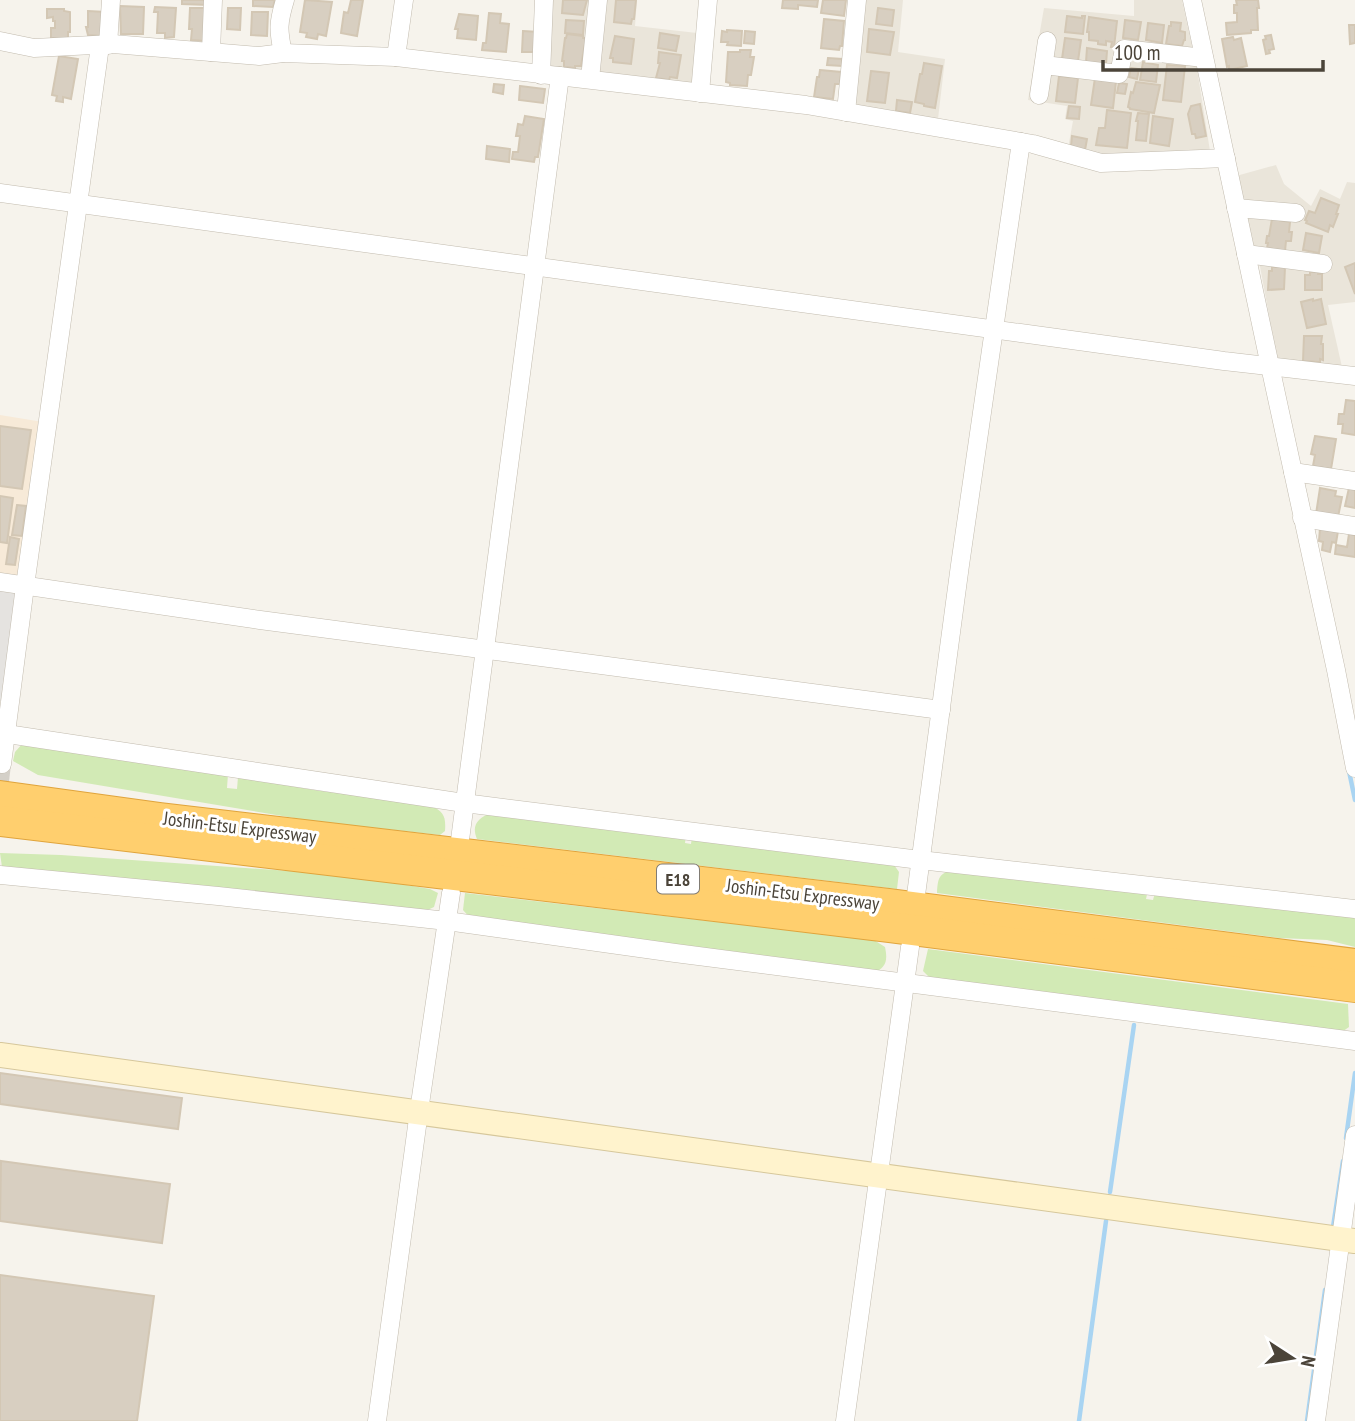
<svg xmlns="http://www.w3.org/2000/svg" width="1355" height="1421" viewBox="0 0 1355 1421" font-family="'PT Sans Narrow',sans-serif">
  <rect width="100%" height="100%" fill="#f6f3ec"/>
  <g fill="#eae5da">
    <path d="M551 0H637L635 26 697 33 693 81 685 86 548 68Z"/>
    <path d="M864 0H903L898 52 945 59 938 119 859 108 855 101Z"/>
    <path d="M1134 0H1182L1197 69 1210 151 1101 158 1068 148 1073 121 1065 119 1067 106 1028 100 1044 8 1134 16Z"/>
    <path d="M1276 165 1284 184 1311 206 1320 189 1340 199 1347 182 1355 183V302L1328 305 1342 367 1277 358 1259 261 1254 251 1236 176Z"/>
  </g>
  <path fill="#f7ead8" d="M0 415 43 422 17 580 0 578Z"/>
  <g fill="#d2eab5">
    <path d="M23 743 228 774 227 788 237 789 238 777 314 790 430 805C444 812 446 816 445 831L440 835 312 821 38 775 13 761 15 752Z"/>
    <path d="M491 813 686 836 685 843 691 844 692 836 892 862 899 872 897 889 477 839C471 825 478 818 491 813Z"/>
    <path d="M0 853 61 855 304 872 395 883 430 889 438 893 434 907 421 913 2 867Z"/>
    <path d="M954 868 1148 890 1146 899 1153 900 1156 889 1350 915 1355 919V947L1327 940 1279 938 937 893C938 876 939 875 954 868Z"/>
    <path d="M465 893 874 940 885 947C888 962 886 967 873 974L471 919 463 910Z"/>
    <path d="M928 949 1348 1004 1349 1027 1339 1034 933 981 923 971Z"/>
  </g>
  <path fill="#e5e3e0" d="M0 589 13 591 16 596 2 701H0Z"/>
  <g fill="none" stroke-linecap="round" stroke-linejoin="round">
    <g stroke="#a9d4f2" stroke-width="4.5">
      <path d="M1349 771 1355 800"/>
      <path d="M1346 1138 1355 1073"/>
      <path d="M1110 1192 1134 1025"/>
      <path d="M1333 1227 1343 1161"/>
      <path d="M1079 1421 1106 1221"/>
      <path d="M1307 1421 1325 1290"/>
    </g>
  </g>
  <g fill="#d8cfc1" stroke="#d3c7b4" stroke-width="2">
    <path d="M182 0H208V5L182 4Z"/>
    <path d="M253 0H275L273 7 253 6Z"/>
    <path d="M305 0 332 2 326 36 318 34 317 39 306 37 307 33 300 32Z"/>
    <path d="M351 0H363L357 36 341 33 344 12 348 13Z"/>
    <path d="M563 0H587L583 15 562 13Z"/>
    <path d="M616 0H636L634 19H632L631 24 614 22Z"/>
    <path d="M783 0H818L817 7 798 5V9L782 8Z"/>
    <path d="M823 0H846L844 16 821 13Z"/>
    <path d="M1236 0H1258L1259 8H1257L1258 30H1251V33L1227 35 1226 23 1237 22V13H1234V5H1237Z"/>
    <path d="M120 6 144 7 143 34H121Z"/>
    <path d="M155 7 176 8 174 37 165 38V33H157L158 12H154Z"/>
    <path d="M190 8H206L205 41 191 40 192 29H189Z"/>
    <path d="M228 8H241L240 30 227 29Z"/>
    <path d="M878 8 894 10 892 26 876 24Z"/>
    <path d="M47 9H64V11L70 12V32H68V38H51V28H55V21H53V17L47 18Z"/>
    <path d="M88 11 105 12 102 36 88 35 86 27H88Z"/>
    <path d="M252 12H268L267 36 251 35Z"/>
    <path d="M489 13 501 14 500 23 509 24 506 52 482 50 483 43H486Z"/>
    <path d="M459 14 478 16 476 40 457 38 458 29H455Z"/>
    <path d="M1067 16 1082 18V16H1085L1083 34 1065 32Z"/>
    <path d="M1089 17 1117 21 1114 47H1111L1112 42 1106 41V45L1098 44V41L1089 40V32H1087Z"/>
    <path d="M824 19 844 21 842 46H840L839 50 821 48Z"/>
    <path d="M566 20 584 21 583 35 565 33Z"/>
    <path d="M1125 20 1141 22 1138 40 1123 38Z"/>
    <path d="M1171 22 1181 23 1180 31 1185 32V40H1184L1182 46 1166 44 1169 26H1171Z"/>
    <path d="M1148 23 1164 25 1162 43 1146 40Z"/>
    <path d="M1349 25H1355V43L1350 44Z"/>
    <path d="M869 29 894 32 890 55 867 52Z"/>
    <path d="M727 30 742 31 741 46 727 45 728 42H721L722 31 727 32Z"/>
    <path d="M523 31 539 32 538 52H522Z"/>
    <path d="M745 31 755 32 754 44 744 43Z"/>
    <path d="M660 33 679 36 676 51 658 48Z"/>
    <path d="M567 34 583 36V38H586L581 66H575V68L564 67V61H562L565 38H566Z"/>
    <path d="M1271 35 1274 49 1269 50 1270 53 1266 54 1263 40 1266 39 1265 36Z"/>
    <path d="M615 36 634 39 631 64 613 62V58H610Z"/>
    <path d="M1233 37 1234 40 1241 38 1247 66 1229 70V66L1227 67 1222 39Z"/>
    <path d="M1065 38 1081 40 1078 61 1062 59Z"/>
    <path d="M1087 48 1107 51 1106 64 1086 62Z"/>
    <path d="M740 50H751L750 57H754L751 75H748L747 86 730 85V83L726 82 728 52H740Z"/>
    <path d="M659 52 681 55 677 78 670 77 669 80 656 78 660 63H658Z"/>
    <path d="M59 56 78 59 71 99 63 97V102L56 101 57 96 52 95Z"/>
    <path d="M828 58 842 59V66L827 65Z"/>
    <path d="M1143 62 1158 65 1156 82 1140 80Z"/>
    <path d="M924 63 942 66 935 108 924 106V104L915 102 920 74H922Z"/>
    <path d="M1167 65 1185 66 1181 102 1163 100Z"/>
    <path d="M1131 68 1139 69 1137 79 1129 77Z"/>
    <path d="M820 70 841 72 840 84H835L833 99 814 97 817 77H819Z"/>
    <path d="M871 71 889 73 885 103 867 101Z"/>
    <path d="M1059 76 1078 78 1075 103 1056 101Z"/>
    <path d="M1095 78 1116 81 1113 108 1091 105Z"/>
    <path d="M1136 82 1160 85 1154 113 1130 109V108L1128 107 1131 92 1133 93Z"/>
    <path d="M1119 83 1127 84 1125 94 1117 93Z"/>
    <path d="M494 84 504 85 503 94 493 92Z"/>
    <path d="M520 86 545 89 543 103 519 100Z"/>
    <path d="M897 100 912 102 910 113 896 111Z"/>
    <path d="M1200 104 1206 136 1196 138 1195 134H1192L1188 114 1191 106Z"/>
    <path d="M1069 106 1080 107 1079 119 1067 118Z"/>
    <path d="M1107 110 1131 113 1127 148 1096 145 1099 128H1105Z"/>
    <path d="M1138 113 1149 114 1146 141 1136 140 1138 121H1136Z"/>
    <path d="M525 116 544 119 538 157H535L534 162 512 159 513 152H518L520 136H516L518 124 523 125Z"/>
    <path d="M1153 116 1173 119 1169 146 1150 143Z"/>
    <path d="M1072 136 1087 139 1085 150 1071 147Z"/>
    <path d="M487 146 510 149 509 162 486 159Z"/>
    <path d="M1321 198 1339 205 1336 214H1338L1333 227 1330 225 1328 232 1306 223 1307 221 1305 220 1309 211 1315 213Z"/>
    <path d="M1272 219 1290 222 1289 232H1292L1291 241H1286L1285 251 1267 248 1268 243H1266L1267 236H1269Z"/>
    <path d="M1306 233 1322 236 1319 253 1303 250Z"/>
    <path d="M1355 263V294L1345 267Z"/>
    <path d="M1272 267H1285L1284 289 1268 290 1269 271H1272Z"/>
    <path d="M1310 272H1318V274H1322V290H1305V275H1310Z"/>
    <path d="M1313 299V301L1321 299 1326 324 1307 328 1301 302Z"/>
    <path d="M1304 336H1322L1321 344H1323V360L1320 359V362L1303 361Z"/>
    <path d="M1346 400 1355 401V435L1342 433 1343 424H1338L1339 414H1344Z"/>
    <path d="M0 426 31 430 22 489 0 486Z"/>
    <path d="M1315 436 1336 439 1331 469 1313 466 1315 455 1311 454Z"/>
    <path d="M1320 488 1336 491 1335 496 1342 497 1338 517 1316 514Z"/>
    <path d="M1349 488 1355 489V508L1345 506Z"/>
    <path d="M0 496 13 498 7 543 0 542Z"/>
    <path d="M17 505 26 506 22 536 12 535Z"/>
    <path d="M1320 528 1338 531 1336 543 1332 542 1330 552 1322 550 1323 542 1319 541Z"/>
    <path d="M1349 534 1355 535V557L1335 554 1336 545 1347 547Z"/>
    <path d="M10 537 19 539 15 565 6 564Z"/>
    <path d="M0 1073 182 1098 178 1129 0 1104Z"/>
    <path d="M1 1161 170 1184 162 1243 0 1221Z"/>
    <path d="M0 1275 154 1296 137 1421H0Z"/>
  </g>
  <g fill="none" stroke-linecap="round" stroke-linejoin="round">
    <path stroke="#d4d0c8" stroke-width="18" stroke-dasharray="18 9" stroke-linecap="butt" d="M0 781 2 764"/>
    <defs>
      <g id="street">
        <path d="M1192 0 1270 366 1336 670 1355 768"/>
        <path d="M0 41 34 48 113 44 259 56 283 53 396 57 806 105 1033 144 1101 163 1226 158"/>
        <path d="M108 45 111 0"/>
        <path d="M211 52 213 0"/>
        <path d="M283 53C278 30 278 23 285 0"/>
        <path d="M396 57 404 0"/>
        <path d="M1044 65 1119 74 1124 49 1204 58"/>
        <path d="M541 75 544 0"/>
        <path d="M590 79 598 0"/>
        <path d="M700 93 708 0"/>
        <path d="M1039 95 1047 41"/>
        <path d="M846 112 857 0"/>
        <path d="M0 193 1224 361 1355 376"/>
        <path d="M1236 208 1296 213"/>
        <path d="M1246 254 1323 264"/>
        <path d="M1293 472 1355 481"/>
        <path d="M1302 518 1355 526"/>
        <path d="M0 582 260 620 941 710"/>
        <path d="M0 733 464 803 920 860 1355 909"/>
        <path d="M2 764 25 586 100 46"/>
        <path d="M460 840 560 76"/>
        <path d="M0 875 218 896 447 921 675 953 1355 1041"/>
        <path d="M916 895 960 565 1021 142"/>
        <path d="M377 1421 420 1104 451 893"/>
        <path d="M845 1421 910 947"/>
        <path d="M1316 1421 1355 1135"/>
      </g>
      <path id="secondary" d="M0 1055 1355 1241"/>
      <g id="highway">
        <path d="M0 796 160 818 888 904 1355 964"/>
        <path d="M0 821 890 927 1355 987"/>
      </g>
    </defs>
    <use href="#street" stroke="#c2bbae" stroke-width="19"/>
    <use href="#secondary" stroke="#d6c79b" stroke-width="26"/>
    <use href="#highway" stroke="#e0a43c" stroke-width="32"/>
    <use href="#street" stroke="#fff" stroke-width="18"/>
    <use href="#secondary" stroke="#fff3cd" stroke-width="24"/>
    <use href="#highway" stroke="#ffcf6e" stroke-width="30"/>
  </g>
  <g text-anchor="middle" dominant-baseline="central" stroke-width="6" stroke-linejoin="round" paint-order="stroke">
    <rect fill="#fff" stroke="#817c74" stroke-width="2" x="657" y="864.5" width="42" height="29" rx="5"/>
    <g font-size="18" font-weight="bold" fill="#4b4439">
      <text x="678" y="879">E18</text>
    </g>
    <g font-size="19" fill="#4b4439" stroke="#fff">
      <text transform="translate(240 827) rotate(7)">Joshin-Etsu Expressway</text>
      <text transform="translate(803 894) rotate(7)">Joshin-Etsu Expressway</text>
    </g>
  </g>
  <g transform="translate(1292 1358) rotate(102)" stroke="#ffffff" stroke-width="5" paint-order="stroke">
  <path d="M0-5L12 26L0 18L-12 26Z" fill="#4b4439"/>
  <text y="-10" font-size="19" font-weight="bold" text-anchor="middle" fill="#4b4439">N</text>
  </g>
  <path d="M1103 60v10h220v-10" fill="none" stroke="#4b4439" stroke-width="3.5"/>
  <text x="1114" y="60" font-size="21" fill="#4b4439" stroke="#ffffff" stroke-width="5" paint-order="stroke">100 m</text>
</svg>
